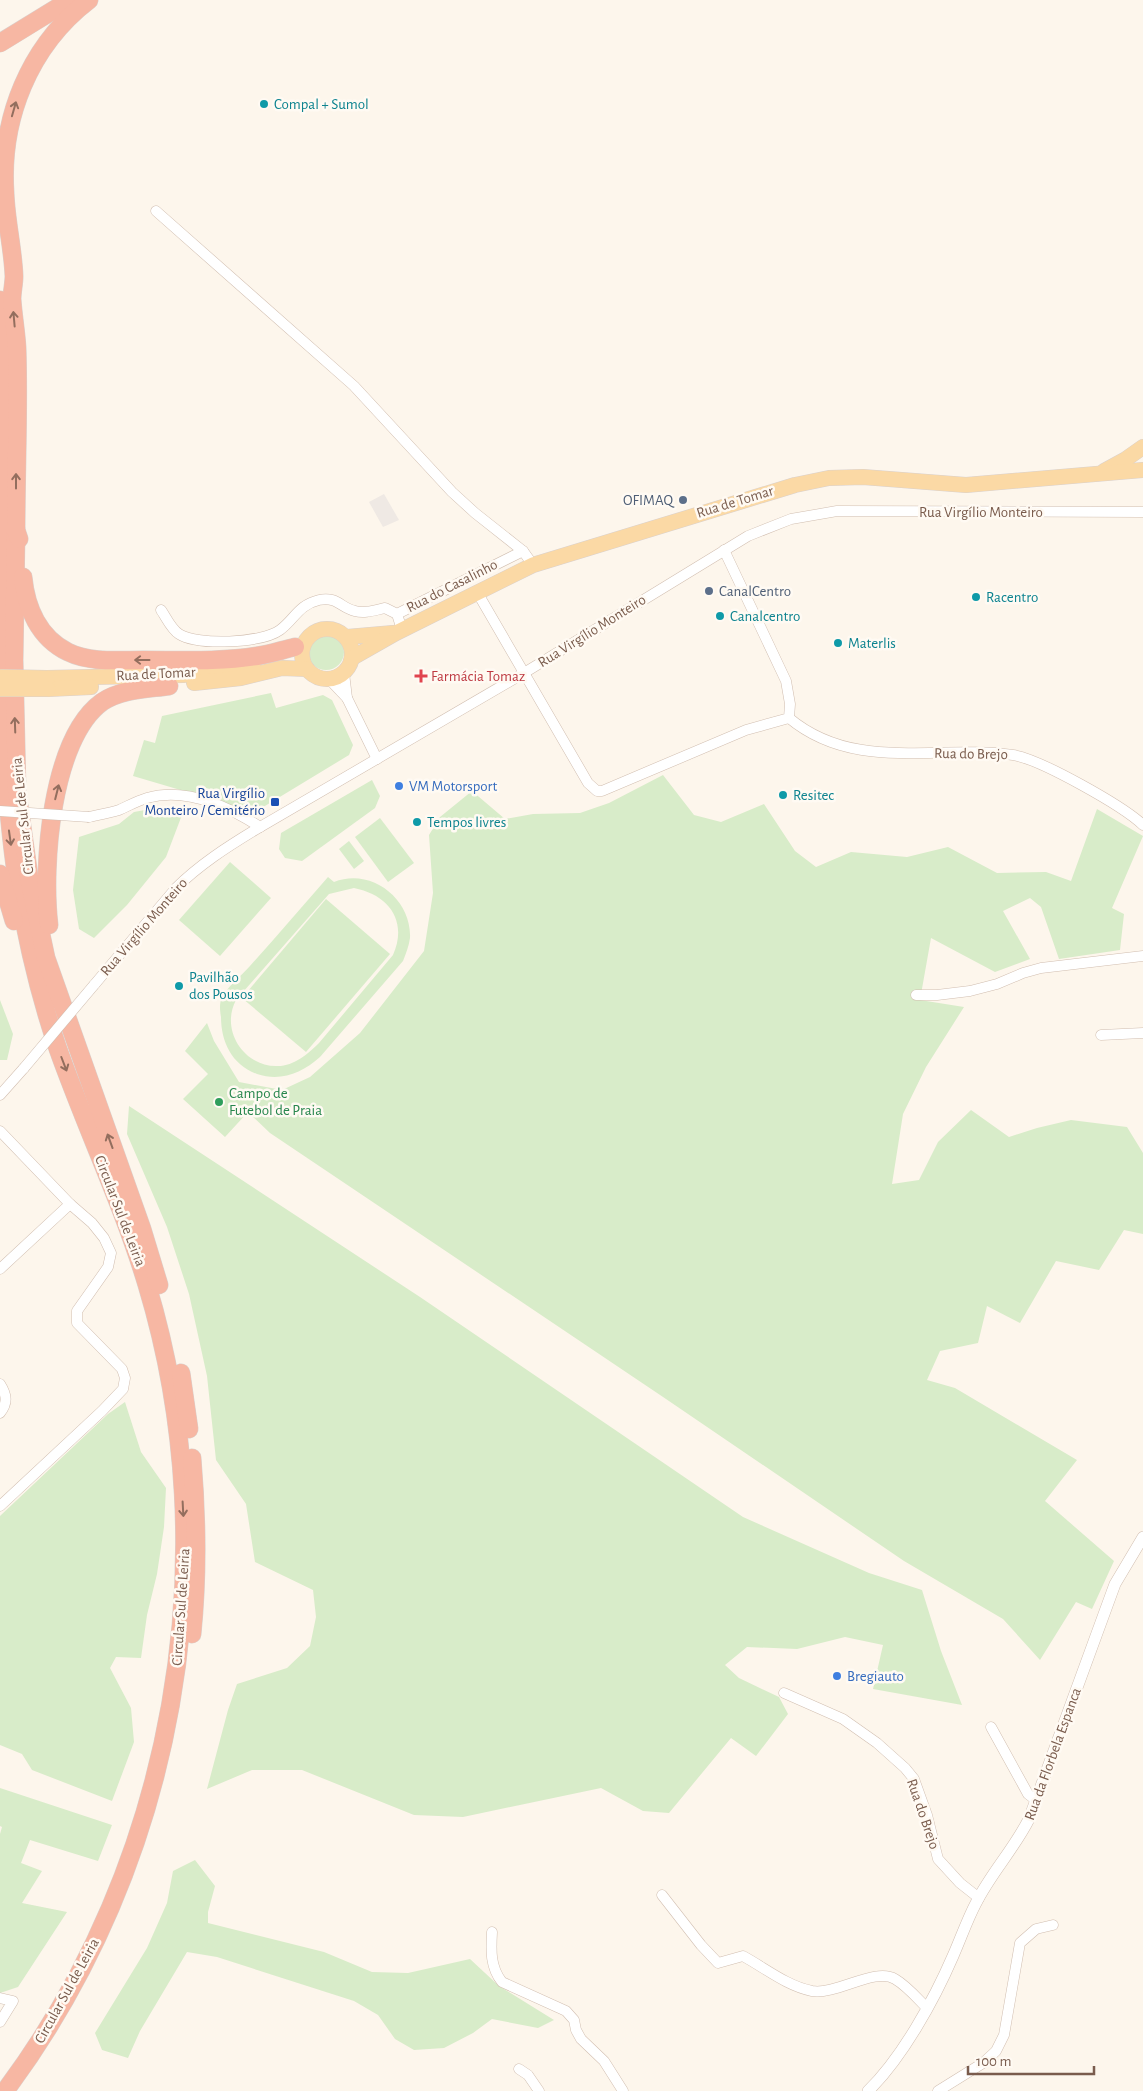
<svg xmlns="http://www.w3.org/2000/svg" width="1143" height="2091" viewBox="0 0 1143 2091" font-family="'Alegreya Sans',sans-serif">
  <rect width="100%" height="100%" fill="#fdf6ec"/>
  <path fill="#efe9e4" d="M384 494 399 520 383 527 369 502Z"/>
  <g fill="#d8ecc9" fill-rule="evenodd">
    <circle cx="326" cy="652" r="18"/>
    <path d="M271 693 276 708 323 695 332 700 353 745 349 755 255 812 133 776 144 740 155 743 162 716Z"/>
    <path d="M663 775 694 815 721 822 764 804 795 851 816 867 851 852 907 857 948 847 997 873 1046 872 1071 881 1097 809 1143 836 1112 908 1124 914 1120 950 1059 959 1041 907 1030 898 1003 911 1030 959 995 972 931 938 920 1000 964 1007 926 1067 903 1114 892 1184 919 1180 938 1142 971 1110 1009 1137 1037 1128 1071 1120 1127 1127 1143 1153V1234L1124 1230 1099 1270 1056 1261 1020 1323 987 1306 978 1343 940 1351 927 1380 955 1388 1077 1460 1045 1501 1114 1561 1092 1609 1076 1602 1040 1660 1003 1619 904 1561 666 1399 270 1133 248 1112 225 1137 183 1099 208 1074 185 1051 207 1023 214 1041 239 1082 282 1090 310 1077 360 1033 424 951 433 893 429 835 440 817 472 791 505 819 533 814 580 813 609 803Z"/>
    <path d="M372 780 380 796 375 808 302 861 285 858 279 849 281 833Z"/>
    <path d="M167 806 185 807 166 857 127 905 94 938 79 929 73 890 79 837 119 824 134 812Z"/>
    <path d="M380 818 414 863 388 882 355 837Z"/>
    <path d="M349 841 364 861 354 869 339 849Z"/>
    <path d="M230 862 271 898 220 956 179 920Z"/>
    <path d="M328 877 334 882C371 867 412 899 410 938 409 946 406 953 403 961L320 1057C302 1073 281 1082 257 1074 232 1065 221 1042 221 1017 220 1011 219 1003 222 998 226 988 242 975 250 966 276 937 302 907 328 877ZM354 888C389 895 408 921 393 955L319 1043C308 1054 293 1067 276 1066 244 1066 220 1030 236 1000L329 894Z"/>
    <path d="M326 899 390 954 306 1052 242 998Z"/>
    <path d="M0 1000 13 1034 7 1060H0Z"/>
    <path d="M129 1106 420 1297 743 1517 869 1573 922 1590 941 1651 962 1705 873 1689 883 1645 845 1637 797 1649 747 1647 725 1665 739 1678 779 1697 788 1714 756 1756 731 1738 669 1813 643 1811 601 1788 463 1817 414 1815 302 1770H252L207 1789 228 1710 237 1684 287 1668 310 1646 316 1617 313 1590 255 1562 246 1504 216 1460 207 1376 189 1294 167 1227 127 1134Z"/>
    <path d="M125 1402 141 1452 166 1488 164 1527 157 1574 147 1615 141 1658 116 1657 110 1668 131 1708 134 1742 112 1801 32 1770 22 1754 0 1745V1516L108 1414Z"/>
    <path d="M0 1788 112 1825 98 1861 30 1840 21 1863 42 1871 22 1903 67 1912 18 1987 0 1993V1834L2 1827 0 1826Z"/>
    <path d="M195 1860 215 1886 208 1912V1923L324 1952 372 1972 408 1973 470 1959 499 1986 554 2020 538 2028 492 2019 473 2033 444 2048 414 2050 395 2039 378 2015 354 2001 217 1957 187 1952 140 2031 128 2058 102 2050 95 2033 147 1948 167 1903 173 1871Z"/>
  </g>
  <g fill="none" stroke-linecap="round" stroke-linejoin="round">
    <defs>
      <g id="minor">
        <path d="M156 211 354 386 452 492 475 513 523 551 533 565"/>
        <path d="M477 592 588 783 597 791H602L746 730 789 718 790 704 786 681 724 550"/>
        <path d="M161 610C166 617 171 629 179 634 198 646 262 643 280 630 295 619 298 605 319 600 337 596 341 608 355 611 365 614 375 610 385 608L397 614"/>
        <path d="M402 630 397 614 523 551"/>
        <path d="M344 673 347 698"/>
        <path d="M329 679 347 698 377 759"/>
        <path d="M789 718C855 773 937 744 1013 755 1040 759 1123 806 1143 825"/>
        <path d="M89 817C98 815 109 813 119 810 128 806 137 801 147 798 186 787 229 807 260 827"/>
        <path d="M94 985 176 888C199 865 227 847 255 830L524 673 748 536 791 519 837 511 1143 512"/>
        <path d="M916 995H937L970 991 997 984 1023 973 1041 968 1143 956"/>
        <path d="M1101 1035 1143 1033"/>
        <path d="M0 1095 24 1068"/>
        <path d="M0 1131 70 1204 92 1223 104 1238 111 1253 108 1267 77 1311V1323L122 1369 125 1378 123 1389 102 1411 0 1506"/>
        <path d="M0 1269 70 1204"/>
        <path d="M0 1384C7 1395 8 1403 0 1413"/>
        <path d="M784 1693 843 1719 877 1743 905 1768 914 1779 927 1815 938 1859 960 1883 979 1898"/>
        <path d="M991 1727 1028 1794 1037 1801"/>
        <path d="M662 1895 701 1945 718 1963 743 1956C765 1968 787 1986 812 1991 837 1995 875 1967 895 1979 907 1986 917 1998 927 2008"/>
        <path d="M492 1932C491 1950 490 1967 502 1982L566 2011 574 2020 576 2030 581 2039 604 2061 623 2091"/>
        <path d="M0 1998 13 2001 0 2022"/>
        <path d="M519 2069 528 2075 539 2091"/>
        <path d="M938 2091 983 2063 996 2051 1004 2035 1020 1943 1036 1929 1053 1925"/>
      </g>
      <path id="tertiary" d="M868 2091C902 2058 934 2000 953 1956 961 1938 967 1920 976 1903 991 1873 1014 1849 1029 1819L1115 1584 1143 1537"/>
      <g id="primary">
        <path d="M1104 471 1126 459 1143 447"/>
        <circle cx="327" cy="654" r="25"/>
        <path d="M347 637 393 633"/>
        <path d="M352 658 396 633 533 565 795 485 829 478 863 477 966 485 1143 470"/>
        <path d="M47 678 183 675 253 664"/>
        <path d="M194 683 241 678 282 668 307 669"/>
        <path d="M48 689 91 687"/>
      </g>
      <g id="motorway">
        <path d="M0 43 70 0"/>
        <path d="M0 300C4 378 4 455 3 533 1 651 0 770 18 887 27 941 40 997 58 1049 86 1128 123 1205 147 1285 229 1557 175 1864 5 2091"/>
        <path d="M16 530 14 660 17 791 30 883 46 958 142 1229 159 1285"/>
        <path d="M19 539 16 530C16 469 19 408 17 348 16 331 13 315 12 299 12 291 14 284 14 276 13 249 6 221 5 193 0 119 29 46 89 0"/>
        <path d="M23 577C26 608 39 638 68 652 90 663 119 660 143 660 181 660 220 662 257 656 270 654 282 650 295 647"/>
        <path d="M0 874 14 921"/>
        <path d="M49 925C42 866 51 739 102 702 121 689 147 689 169 686"/>
        <path d="M181 1373 189 1429"/>
        <path d="M192 1458C197 1517 198 1575 192 1634"/>
      </g>
    </defs>
    <use href="#minor" stroke="#d1beb0" stroke-width="11"/>
    <use href="#tertiary" stroke="#d1beb0" stroke-width="12"/>
    <use href="#primary" stroke="#dad1cd" stroke-width="16"/>
    <use href="#motorway" stroke="#dad1cd" stroke-width="19"/>
    <use href="#minor" stroke="#fff" stroke-width="10"/>
    <use href="#tertiary" stroke="#fff" stroke-width="11"/>
    <use href="#primary" stroke="#fbd9a5" stroke-width="15"/>
    <use href="#motorway" stroke="#f7b7a3" stroke-width="18"/>
    <defs>
      <g id="minor-bridge">
        <path d="M0 811 89 817"/>
        <path d="M24 1068 94 985"/>
      </g>
      <g id="primary-bridge">
        <path d="M0 677 47 678"/>
        <path d="M0 689H48"/>
      </g>
    </defs>
    <use href="#minor-bridge" stroke="#d1beb0" stroke-width="11" stroke-linecap="butt"/>
    <use href="#primary-bridge" stroke="#dad1cd" stroke-width="16" stroke-linecap="butt"/>
    <use href="#minor-bridge" stroke="#fff" stroke-width="10"/>
    <use href="#primary-bridge" stroke="#fbd9a5" stroke-width="15"/>
  </g>
  <defs><path id="oneway-shaft" d="M-6 0H5M1.5-3L5.5 0L1.5 3" fill="none" stroke-width="1.6" stroke-linecap="round" stroke-linejoin="round" transform="scale(1.25)"/></defs>
  <g stroke="#936e5e">
    <use href="#oneway-shaft" transform="translate(14 109) rotate(-74)"/>
    <use href="#oneway-shaft" transform="translate(14 319) rotate(-95)"/>
    <use href="#oneway-shaft" transform="translate(16 481) rotate(-90)"/>
    <use href="#oneway-shaft" transform="translate(142 660) rotate(180)"/>
    <use href="#oneway-shaft" transform="translate(15 725) rotate(-92)"/>
    <use href="#oneway-shaft" transform="translate(57 792) rotate(-76)"/>
    <use href="#oneway-shaft" transform="translate(10 838) rotate(82)"/>
    <use href="#oneway-shaft" transform="translate(64 1064) rotate(69)"/>
    <use href="#oneway-shaft" transform="translate(110 1141) rotate(-110)"/>
    <use href="#oneway-shaft" transform="translate(183 1509) rotate(87)"/>
  </g>
  <g fill="#0f9aa8" stroke="#fffaf3" stroke-width="2">
    <circle cx="264" cy="104" r="5"/>
    <circle cx="976" cy="597" r="5"/>
    <circle cx="720" cy="616" r="5"/>
    <circle cx="838" cy="643" r="5"/>
    <circle cx="783" cy="795" r="5"/>
    <circle cx="417" cy="822" r="5"/>
    <circle cx="179" cy="986" r="5"/>
  </g>
  <g fill="#5c6f8a" stroke="#fffaf3" stroke-width="2">
    <circle cx="683" cy="500" r="5"/>
    <circle cx="709" cy="591" r="5"/>
  </g>
  <path fill="#e0444e" stroke="#fffaf3" stroke-width="2" d="M418.5 668.5h5v5h5v5h-5v5h-5v-5h-5v-5h5z"/>
  <g fill="#3f7fe0" stroke="#fffaf3" stroke-width="2">
    <circle cx="399" cy="786" r="5"/>
    <circle cx="837" cy="1676" r="5"/>
  </g>
  <rect fill="#1a4fb4" stroke="#fffaf3" stroke-width="2" x="270" y="797" width="10" height="10" rx="2.5"/>
  <circle fill="#2e9e5b" stroke="#fffaf3" stroke-width="2" cx="219" cy="1102" r="5"/>
  <g text-anchor="middle" dominant-baseline="central" stroke-width="5" stroke-linejoin="round" paint-order="stroke">
    <g font-size="15" fill="#0d838f" stroke="#fffaf3" text-anchor="start">
      <text x="274" y="104">Compal + Sumol</text>
      <text x="986" y="597">Racentro</text>
      <text x="730" y="616">Canalcentro</text>
      <text x="848" y="643">Materlis</text>
      <text x="793" y="795">Resitec</text>
      <text x="427" y="822">Tempos livres</text>
      <text x="189" y="977">Pavilhão<tspan x="189" dy="17">dos Pousos</tspan></text>
    </g>
    <g font-size="15" fill="#4e5e75" stroke="#fffaf3" text-anchor="end">
      <text x="673" y="500">OFIMAQ</text>
      <text x="719" y="591" text-anchor="start">CanalCentro</text>
    </g>
    <g font-size="15" fill="#7a5c4d" stroke="#fffaf3">
      <text transform="translate(735 502) rotate(-17)">Rua de Tomar</text>
      <text x="981" y="512">Rua Virgílio Monteiro</text>
      <text transform="translate(452 586) rotate(-27)">Rua do Casalinho</text>
      <text transform="translate(592 631) rotate(-32)">Rua Virgílio Monteiro</text>
      <text transform="translate(156 674) rotate(-3)">Rua de Tomar</text>
      <text transform="translate(971 754) rotate(1)">Rua do Brejo</text>
      <text transform="translate(23 816) rotate(-96)">Circular Sul de Leiria</text>
      <text transform="translate(144 927) rotate(-49)">Rua Virgílio Monteiro</text>
      <text transform="translate(120 1211) rotate(69)">Circular Sul de Leiria</text>
      <text transform="translate(181 1607) rotate(-86)">Circular Sul de Leiria</text>
      <text transform="translate(1053 1754) rotate(-70)">Rua da Florbela Espanca</text>
      <text transform="translate(923 1814) rotate(71)">Rua do Brejo</text>
      <text transform="translate(67 1991) rotate(-61)">Circular Sul de Leiria</text>
    </g>
    <g font-size="15" fill="#be3a42" stroke="#fffaf3" text-anchor="start">
      <text x="431" y="676">Farmácia Tomaz</text>
    </g>
    <g font-size="15" fill="#366cbe" stroke="#fffaf3" text-anchor="start">
      <text x="409" y="786">VM Motorsport</text>
      <text x="847" y="1676">Bregiauto</text>
    </g>
    <g font-size="15" fill="#164399" stroke="#fffaf3" text-anchor="end">
      <text x="265" y="793">Rua Virgílio<tspan x="265" dy="17">Monteiro / Cemitério</tspan></text>
    </g>
    <g font-size="15" fill="#27864d" stroke="#fffaf3" text-anchor="start">
      <text x="229" y="1093">Campo de<tspan x="229" dy="17">Futebol de Praia</tspan></text>
    </g>
  </g>
  <path d="M968 2066v8h126v-8" fill="none" stroke="#7a5c4d" stroke-width="2.5"/>
  <text x="976" y="2066" font-size="15" fill="#7a5c4d" stroke="#fffaf3" stroke-width="4" paint-order="stroke">100 m</text>
</svg>
